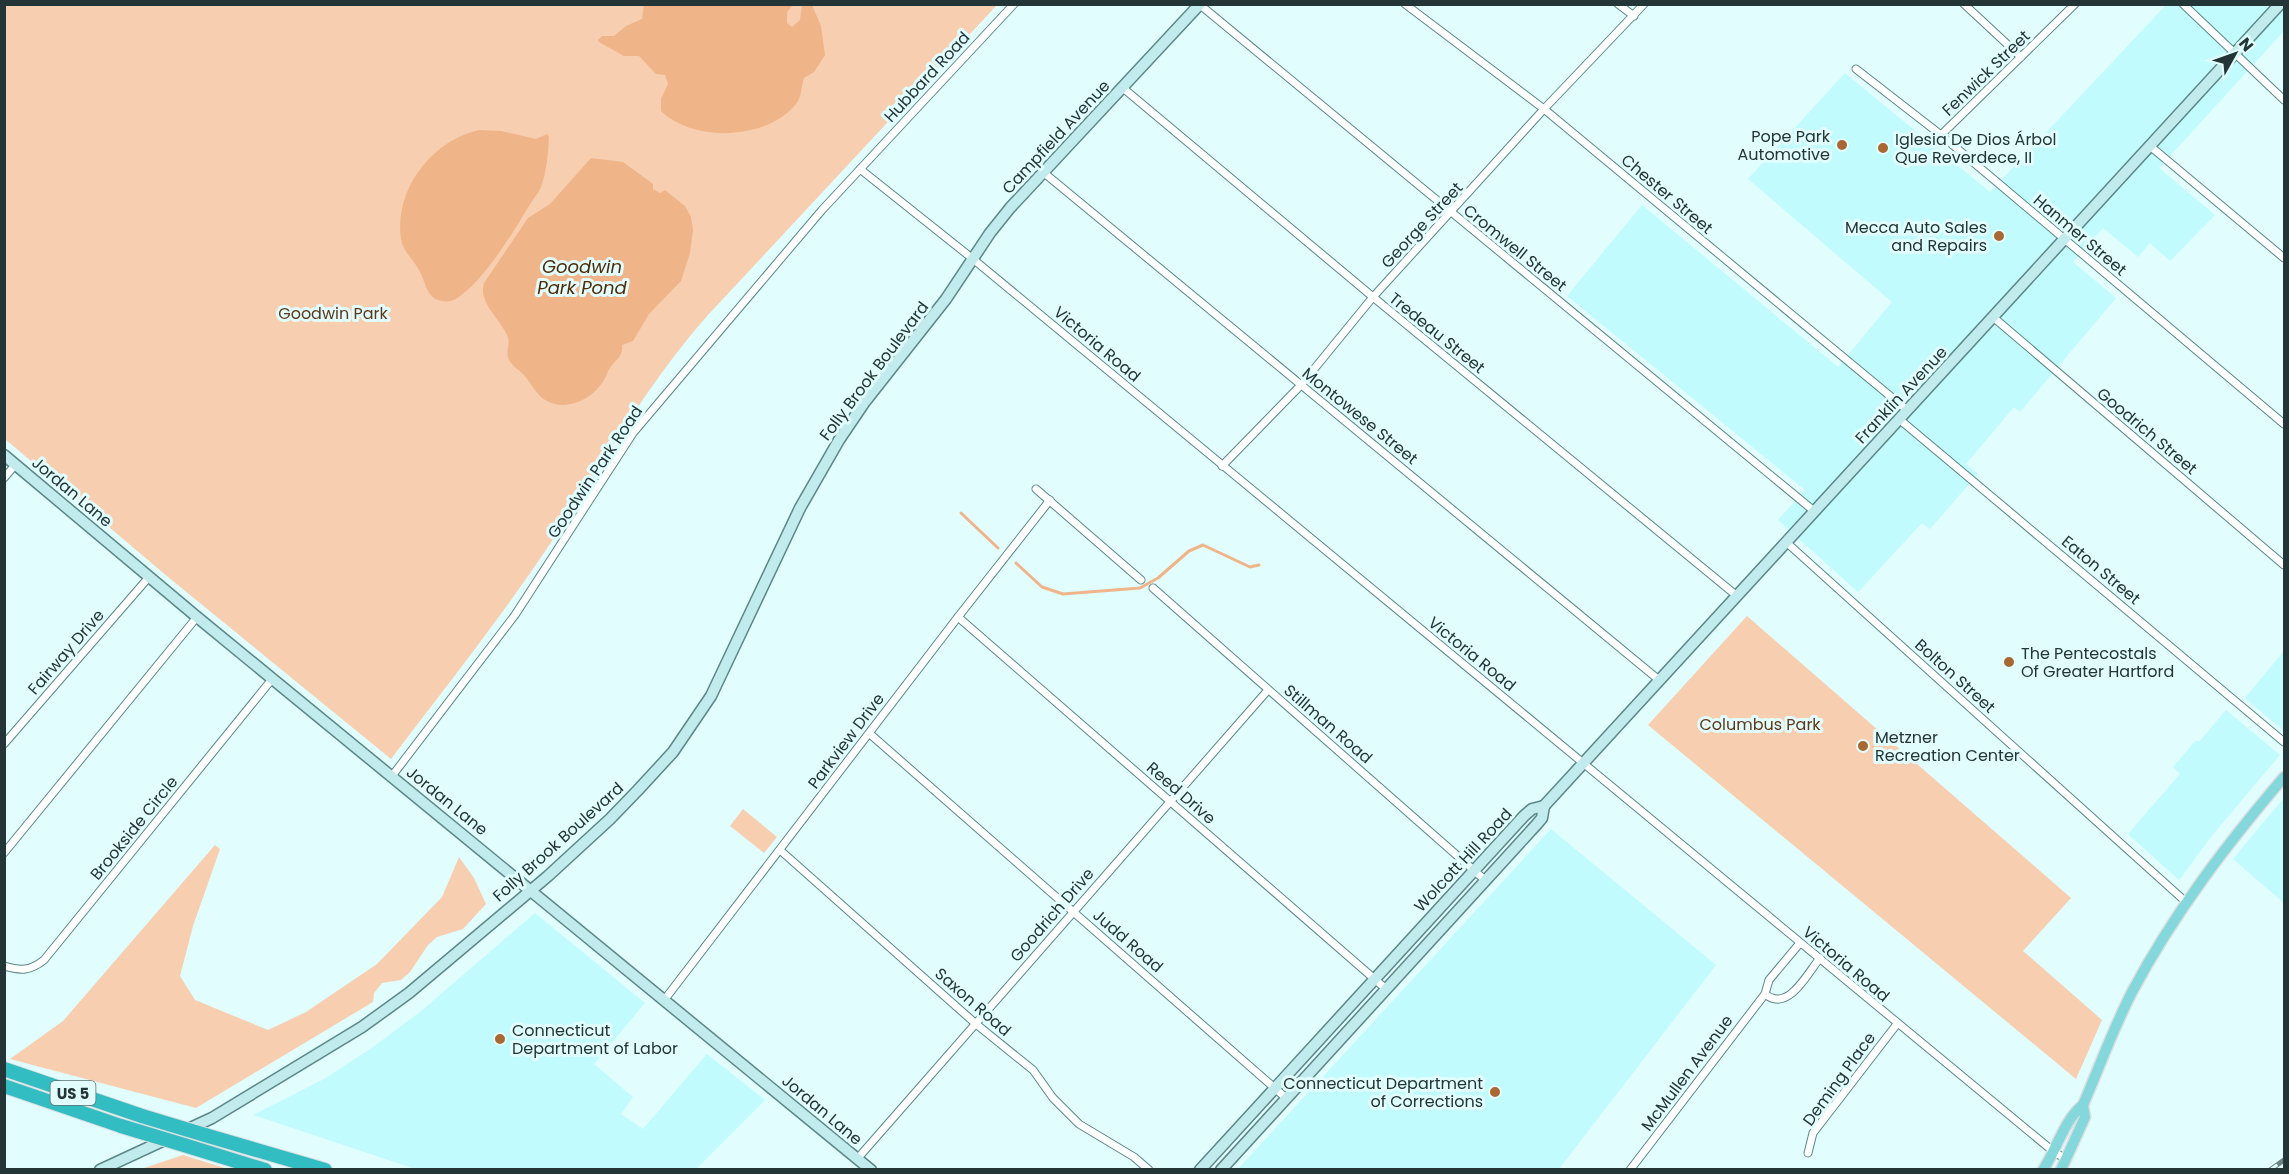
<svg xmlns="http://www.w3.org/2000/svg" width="2289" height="1174" viewBox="0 0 2289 1174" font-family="Poppins,sans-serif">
  <rect width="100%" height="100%" fill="#e1fdfe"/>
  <g fill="#c2fbfd">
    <path d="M2166 5H2284V31L2159 168 2215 215 2170 261 2150 243 2138 257 2103 228 2073 262 2116 298 2020 412 2014 407 1966 464 1978 474 1930 529 1922 523 1858 592 1778 520 1805 490 1567 296 1642 205 1838 367 1892 302 1748 179 1845 73 1990 192Z"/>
    <path d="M2284 651V731L2245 698Z"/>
    <path d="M2226 710 2280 755 2214 833 2179 880 2128 834 2180 774 2173 767 2196 740 2199 742Z"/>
    <path d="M2284 798V903L2233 859Z"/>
    <path d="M1551 829 1716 965 1559 1169H1238Z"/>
    <path d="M535 913 645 1003 594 1064 633 1097 621 1114 643 1129 707 1054 765 1100 696 1169H415L253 1115 324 1079 373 1047 420 1012Z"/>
  </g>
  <g fill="#f7ceaf">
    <path d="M4 5H997L708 315C645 386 600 469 548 547 499 620 444 689 391 759L168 577 5 439Z"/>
    <path d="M1747 616 2071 898 2023 951 2102 1020 2076 1079 1648 725Z"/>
    <path d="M743 809 777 837 764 853 730 826Z"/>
    <path d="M215 845 220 849 193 926 180 976 195 1000 268 1030 306 1012 377 964 442 897 459 857 474 878 486 904 463 929 437 937 428 945 410 972 401 980 382 983 374 993 373 1002 196 1108 10 1059 63 1021Z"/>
    <path d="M183 1155 228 1169H141Z"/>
  </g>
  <g fill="#efb589">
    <path d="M644 4 793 5 787 12V23L792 27 800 20 802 5H812L821 26 825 55 814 72 804 78C801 87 802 96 796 104 767 140 694 143 661 111V99L668 84 665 75 656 74 639 56H624L599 42 598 40 602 36H614L626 26 642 19Z"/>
    <path d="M479 130 501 131 536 139 547 134 549 137C548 153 547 171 541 187 538 194 533 199 529 206 512 234 484 281 456 299 450 302 444 302 438 300 426 296 425 280 419 270 414 260 403 252 401 239 394 190 431 141 479 130Z"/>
    <path d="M591 158 623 162 653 184V189L660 193 665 190 685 206 691 217 693 230 690 253 681 281 649 314 633 341 622 345C624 358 611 362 607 374 598 396 569 413 547 401 536 396 531 382 523 374 518 369 510 365 508 357 506 350 511 342 507 335 499 318 478 302 484 283L528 218 550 204Z"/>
  </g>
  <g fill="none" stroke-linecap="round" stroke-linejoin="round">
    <g stroke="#efb589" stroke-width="3">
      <path d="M961 513 998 548"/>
      <path d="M1016 563 1042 587 1063 594 1140 588 1158 578 1189 551 1203 545 1250 567 1259 565"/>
    </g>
    <defs>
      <g id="street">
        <path d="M1199 4 1814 511"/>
        <path d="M1405 4 1544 109 1907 410"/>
        <path d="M1618 4 1634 16"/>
        <path d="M1964 4 2021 57"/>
        <path d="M2183 4 2284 100"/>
        <path d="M1856 69 1941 135 2284 424"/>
        <path d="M1123 88 1373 297 1737 596"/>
        <path d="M1941 135 2075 4"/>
        <path d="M2150 146 2284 258"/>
        <path d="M860 169 973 259 2054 1152 2066 1159"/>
        <path d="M1043 172 1659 680"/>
        <path d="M1993 317 2284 565"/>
        <path d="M1899 419 2284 742"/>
        <path d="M1222 466 1301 385 1373 297 1544 109 1644 4"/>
        <path d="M4 478 16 464"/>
        <path d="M1036 489 1141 580"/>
        <path d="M1786 542 2186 902"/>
        <path d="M1153 588 1486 881"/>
        <path d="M958 617 1386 989"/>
        <path d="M870 734 1286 1098"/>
        <path d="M4 744 149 577"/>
        <path d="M392 776 515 615 633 433 822 210 1014 4"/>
        <path d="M780 850 976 1024 1033 1070 1053 1098 1079 1124 1134 1157 1149 1170"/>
        <path d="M4 853 197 617"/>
        <path d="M4 966C21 971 30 971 44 960L273 678"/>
        <path d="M1765 994C1788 1013 1807 974 1820 958"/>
        <path d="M665 999 958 617 1050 500"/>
        <path d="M1808 1153 1813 1133 1897 1024"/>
        <path d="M858 1158 1268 690"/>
        <path d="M1630 1170 1765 994 1769 980 1800 943"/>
      </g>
      <g id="secondary">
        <path d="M4 455 197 617 871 1170"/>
        <path d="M1544 806 2280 4"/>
        <path d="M100 1170 212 1118 362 1027 409 993 548 876 610 819 638 790 673 752 711 696 800 508 839 440 864 403 946 299 990 233 1010 208 1200 4"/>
        <path d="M1200 1170 1524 816 1532 809 1544 806"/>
        <path d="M1221 1170 1537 824 1542 818 1544 806"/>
      </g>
      <g id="primary">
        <path d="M2083 1105C2099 1068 2113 1029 2132 992 2174 913 2227 844 2284 777"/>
        <path d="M2043 1170C2057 1149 2064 1120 2083 1105"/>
        <path d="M2061 1170 2085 1117 2083 1105"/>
      </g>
      <g id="highway">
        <path d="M4 1069 142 1116"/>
        <path d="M4 1086 121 1126"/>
        <path d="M205 1135 325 1170"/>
        <path d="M184 1145 265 1170"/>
      </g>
    </defs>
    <use href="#street" stroke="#5b8788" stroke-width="9"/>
    <use href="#secondary" stroke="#5b8788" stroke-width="13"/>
    <use href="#primary" stroke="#dcdfdf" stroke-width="13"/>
    <use href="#highway" stroke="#dcdfdf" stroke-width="16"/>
    <use href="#street" stroke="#fff" stroke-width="7"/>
    <use href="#secondary" stroke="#c2ebed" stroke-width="10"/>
    <use href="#primary" stroke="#84d7db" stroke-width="10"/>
    <use href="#highway" stroke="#32bdc3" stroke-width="14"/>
    <defs>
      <path id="rail" d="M2270 1170 2284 1160"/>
    </defs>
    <use href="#rail" stroke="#6c8283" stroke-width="5"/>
    <use href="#rail" stroke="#e1fdfe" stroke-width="3" stroke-dasharray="9" stroke-linecap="butt"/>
    <defs>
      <g id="highway-bridge">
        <path d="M142 1116 205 1135"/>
        <path d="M121 1126 184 1145"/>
      </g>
    </defs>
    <use href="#highway-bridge" stroke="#dcdfdf" stroke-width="16" stroke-linecap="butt"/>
    <use href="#highway-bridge" stroke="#32bdc3" stroke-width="14"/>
  </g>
  <g fill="#a96832" stroke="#e1fdfe" stroke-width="2">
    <circle cx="1842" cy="145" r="6"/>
    <circle cx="1883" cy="148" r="6"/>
    <circle cx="1999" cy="236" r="6"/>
    <circle cx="2009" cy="662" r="6"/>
    <circle cx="1863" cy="746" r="6"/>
    <circle cx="500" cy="1039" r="6"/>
    <circle cx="1495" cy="1092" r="6"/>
  </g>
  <g text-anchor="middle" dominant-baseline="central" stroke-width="6" stroke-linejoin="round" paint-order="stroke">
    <rect fill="#e1fdfe" stroke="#5c7172" stroke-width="1.5" x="50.5" y="1081" width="45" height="24" rx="4.5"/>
    <g font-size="15" font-weight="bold" fill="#233536">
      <text x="73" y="1093">US 5</text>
    </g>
    <g font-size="16" fill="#233536" stroke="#e1fdfe">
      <text transform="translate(1986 73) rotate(-44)">Fenwick Street</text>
      <text transform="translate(927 77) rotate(-47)">Hubbard Road</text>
      <text transform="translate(1056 137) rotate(-47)">Campfield Avenue</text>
      <text transform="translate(1667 194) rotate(40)">Chester Street</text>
      <text transform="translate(1422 225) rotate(-47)">George Street</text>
      <text transform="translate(2080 235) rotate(40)">Hanmer Street</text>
      <text transform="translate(1515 248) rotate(39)">Cromwell Street</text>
      <text transform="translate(1437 333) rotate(39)">Tredeau Street</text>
      <text transform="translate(1097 344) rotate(40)">Victoria Road</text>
      <text transform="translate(874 371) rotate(-53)">Folly Brook Boulevard</text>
      <text transform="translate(1901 395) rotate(-47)">Franklin Avenue</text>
      <text transform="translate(1360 416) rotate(39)">Montowese Street</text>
      <text transform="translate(2147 431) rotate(40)">Goodrich Street</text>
      <text transform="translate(595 472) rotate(-56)">Goodwin Park Road</text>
      <text transform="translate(72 492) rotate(40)">Jordan Lane</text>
      <text transform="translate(2101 570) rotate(40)">Eaton Street</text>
      <text transform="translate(66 652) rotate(-49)">Fairway Drive</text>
      <text transform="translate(1472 654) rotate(39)">Victoria Road</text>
      <text transform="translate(1955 676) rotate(42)">Bolton Street</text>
      <text transform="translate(1328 724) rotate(41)">Stillman Road</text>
      <text transform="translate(846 741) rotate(-53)">Parkview Drive</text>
      <text transform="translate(1181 793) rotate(41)">Reed Drive</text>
      <text transform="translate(447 801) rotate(39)">Jordan Lane</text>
      <text transform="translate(134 828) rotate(-51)">Brookside Circle</text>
      <text transform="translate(558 842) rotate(-42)">Folly Brook Boulevard</text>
      <text transform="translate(1463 860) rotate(-47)">Wolcott Hill Road</text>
      <text transform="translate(1052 915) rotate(-49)">Goodrich Drive</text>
      <text transform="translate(1128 941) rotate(41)">Judd Road</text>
      <text transform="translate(1846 964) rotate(40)">Victoria Road</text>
      <text transform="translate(973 1002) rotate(41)">Saxon Road</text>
      <text transform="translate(1687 1073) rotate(-53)">McMullen Avenue</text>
      <text transform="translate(1839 1079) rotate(-54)">Deming Place</text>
      <text transform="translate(822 1110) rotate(40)">Jordan Lane</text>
    </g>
    <g font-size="16" fill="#233536" stroke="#e1fdfe" text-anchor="start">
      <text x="1830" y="136" text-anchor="end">Pope Park<tspan x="1830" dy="18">Automotive</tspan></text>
      <text x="1895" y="139">Iglesia De Dios Árbol<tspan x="1895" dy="18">Que Reverdece, II</tspan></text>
      <text x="1987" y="227" text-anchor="end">Mecca Auto Sales<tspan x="1987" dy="18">and Repairs</tspan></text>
      <text x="2021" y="653">The Pentecostals<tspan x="2021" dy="18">Of Greater Hartford</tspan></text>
      <text x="1875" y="737">Metzner<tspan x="1875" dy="18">Recreation Center</tspan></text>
      <text x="512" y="1030">Connecticut<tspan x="512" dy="18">Department of Labor</tspan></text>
      <text x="1483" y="1083" text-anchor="end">Connecticut Department<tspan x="1483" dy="18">of Corrections</tspan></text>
    </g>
    <g font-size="16" fill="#5f3818" stroke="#e1fdfe">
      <text x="333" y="313">Goodwin Park</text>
      <text x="1760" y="724">Columbus Park</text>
    </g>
    <g font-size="18" font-style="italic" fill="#512b08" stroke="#e1fdfe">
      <text x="582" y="266">Goodwin<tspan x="582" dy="21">Park Pond</tspan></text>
    </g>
  </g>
  <rect width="2289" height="1174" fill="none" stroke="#233536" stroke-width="12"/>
  <g transform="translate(2235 54) rotate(50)" stroke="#e1fdfe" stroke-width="4.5" paint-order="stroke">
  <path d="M0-4.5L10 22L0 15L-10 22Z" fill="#233536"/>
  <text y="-9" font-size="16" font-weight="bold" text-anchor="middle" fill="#233536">N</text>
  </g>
</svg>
